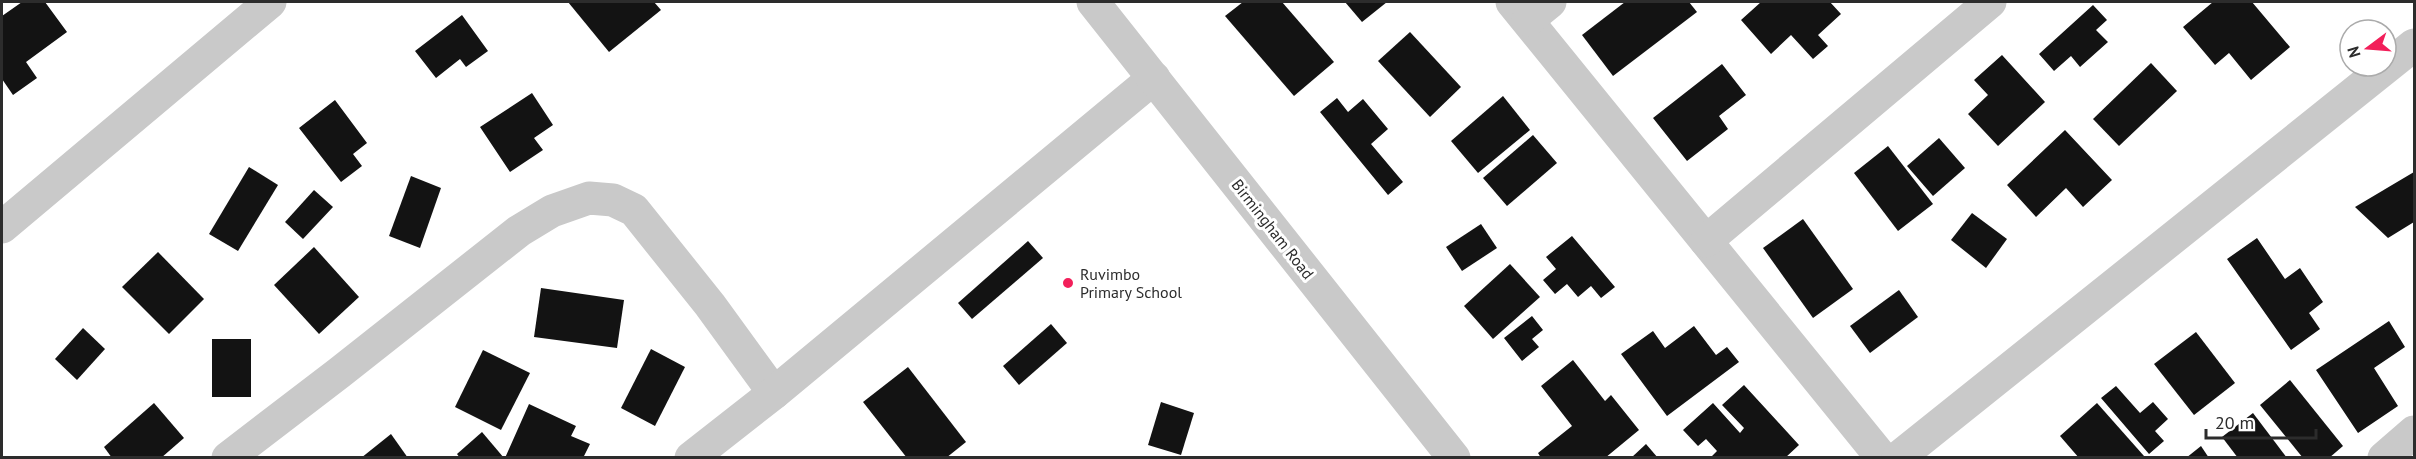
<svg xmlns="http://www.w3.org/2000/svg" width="2416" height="459" viewBox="0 0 2416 459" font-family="'PT Sans',sans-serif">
  <rect width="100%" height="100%" fill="#fff"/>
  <g fill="#131313">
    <path d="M22 2H45L67 32 26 62 37 78 13 95 2 79V16Z"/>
    <path d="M568 2H654L661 10 609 52Z"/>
    <path d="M1243 2H1282L1334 62 1294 96 1225 16Z"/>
    <path d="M1345 2H1387L1362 22Z"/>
    <path d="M1625 2H1689L1697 12 1613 76 1582 35Z"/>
    <path d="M1761 2H1830L1841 14 1818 35 1828 46 1813 59 1791 35 1771 54 1741 20Z"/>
    <path d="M2213 2H2252L2290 47 2251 80 2229 53 2215 65 2183 27Z"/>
    <path d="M2093 5 2107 20 2096 30 2108 42 2080 67 2071 56 2054 71 2039 54Z"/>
    <path d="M462 15 488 51 466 67 460 59 436 78 415 51Z"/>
    <path d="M1410 32 1461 87 1430 117 1378 61Z"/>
    <path d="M2002 55 2045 102 1998 146 1968 114 1988 95 1974 80Z"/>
    <path d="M2151 63 2177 91 2119 146 2093 119Z"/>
    <path d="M1722 64 1746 95 1719 116 1728 129 1687 161 1653 118Z"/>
    <path d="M532 93 553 125 534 138 543 150 510 172 480 127Z"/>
    <path d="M1503 96 1530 130 1478 173 1451 141Z"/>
    <path d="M1337 98 1348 112 1363 99 1388 129 1371 144 1403 182 1388 195 1320 112Z"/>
    <path d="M335 100 367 143 353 154 362 166 341 182 299 128Z"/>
    <path d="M2065 130 2112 180 2083 207 2066 188 2036 217 2007 185Z"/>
    <path d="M1533 135 1557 163 1507 206 1483 178Z"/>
    <path d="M1939 138 1965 168 1933 196 1907 166Z"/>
    <path d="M1888 146 1933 204 1898 231 1854 173Z"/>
    <path d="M249 167 278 185 238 251 209 234Z"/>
    <path d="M2414 172V222L2388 238 2355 207Z"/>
    <path d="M411 176 441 188 420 248 389 236Z"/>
    <path d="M314 190 333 207 303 239 285 222Z"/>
    <path d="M1972 213 2007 239 1986 268 1951 240Z"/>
    <path d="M1803 219 1853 289 1813 318 1763 248Z"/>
    <path d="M1481 224 1497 248 1462 271 1446 247Z"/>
    <path d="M1572 236 1615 287 1601 298 1591 286 1578 297 1567 284 1555 294 1543 280 1556 269 1546 257Z"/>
    <path d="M2257 238 2285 279 2300 268 2323 302 2309 313 2320 329 2291 350 2227 259Z"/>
    <path d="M1028 241 1043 258 972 319 958 303Z"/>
    <path d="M314 247 359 297 319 334 274 285Z"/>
    <path d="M158 252 204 299 169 334 122 287Z"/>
    <path d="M1510 264 1540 297 1493 339 1464 306Z"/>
    <path d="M541 288 624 300 617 348 534 337Z"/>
    <path d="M1899 290 1918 317 1870 353 1850 326Z"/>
    <path d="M1532 316 1543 330 1532 339 1539 347 1522 361 1504 338Z"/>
    <path d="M2389 321 2405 347 2374 368 2398 406 2358 433 2316 370Z"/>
    <path d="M1051 324 1067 343 1019 385 1003 366Z"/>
    <path d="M1694 326 1716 355 1727 347 1739 362 1667 416 1621 354 1653 331 1665 348Z"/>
    <path d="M83 328 105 349 77 380 55 359Z"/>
    <path d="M2196 332 2235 383 2194 415 2154 364Z"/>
    <rect x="212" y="339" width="39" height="58"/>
    <path d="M651 349 685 367 655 426 621 408Z"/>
    <path d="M483 350 530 373 501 430 455 407Z"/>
    <path d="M1573 360 1605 401 1611 395 1639 430 1605 458H1541L1538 453 1572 426 1541 386Z"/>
    <path d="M908 367 966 442 946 458H907L863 402Z"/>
    <path d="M2290 380 2343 446 2329 458H2303L2260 405Z"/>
    <path d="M1744 385 1799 445 1785 458H1710L1717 451 1706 439 1698 446 1683 430 1713 403 1740 433 1744 428 1722 405Z"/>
    <path d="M2116 386 2140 413 2153 402 2168 419 2155 431 2164 441 2149 454 2101 398Z"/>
    <path d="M1161 402 1194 413 1181 455 1148 445Z"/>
    <path d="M154 403 184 438 161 458H112L104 447Z"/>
    <path d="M2097 403 2144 456 2143 458H2079L2060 436Z"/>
    <path d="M529 404 576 426 571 436 590 444 583 458H505Z"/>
    <path d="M2253 413 2287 458H2238L2222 437Z"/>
    <path d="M482 432 504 458H460L457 454Z"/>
    <path d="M391 434 408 458H361Z"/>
    <path d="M1646 444 1658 458H1631Z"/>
    <path d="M2201 446 2209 458H2186Z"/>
  </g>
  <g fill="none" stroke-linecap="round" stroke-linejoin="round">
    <g stroke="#c9c9c9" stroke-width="33">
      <path d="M1512 2 1882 458"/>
      <path d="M1528 20 1550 2"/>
      <path d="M2 227 270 2"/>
      <path d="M1706 241 1990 2"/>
      <path d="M228 458 339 373 519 231 552 211 589 198 613 200 634 210 710 305 774 393"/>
      <path d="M691 458 774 393 1154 78"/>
      <path d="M1898 458 2414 45"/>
      <path d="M2384 458 2414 432"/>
    </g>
    <path stroke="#c9c9c9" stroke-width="33" d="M1093 2 1454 458"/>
  </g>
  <circle fill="#f21f5a" stroke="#fff" stroke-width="2" cx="1068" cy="283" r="6"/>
  <g text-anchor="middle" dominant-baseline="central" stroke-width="6" stroke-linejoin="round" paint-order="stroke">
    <g font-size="16" fill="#2c2c2c" stroke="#fff">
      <text transform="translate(1273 229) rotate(52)">Birmingham Road</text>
    </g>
    <g font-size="16" fill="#2c2c2c" stroke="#fff" text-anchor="start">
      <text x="1080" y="274">Ruvimbo<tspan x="1080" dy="18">Primary School</tspan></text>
    </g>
  </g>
  <rect width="2416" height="459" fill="none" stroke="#2c2c2c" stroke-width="6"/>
  <g transform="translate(2368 48) rotate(254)"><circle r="28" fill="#ffffff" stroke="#ababab" stroke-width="1.5"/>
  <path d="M0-4.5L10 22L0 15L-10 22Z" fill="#f21f5a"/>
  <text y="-9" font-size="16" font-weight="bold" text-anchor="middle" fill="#2c2c2c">N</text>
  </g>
  <path d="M2206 429v9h110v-9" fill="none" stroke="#2c2c2c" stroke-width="3"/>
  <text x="2215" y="429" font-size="18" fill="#2c2c2c" stroke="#ffffff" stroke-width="4.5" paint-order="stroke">20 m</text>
</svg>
